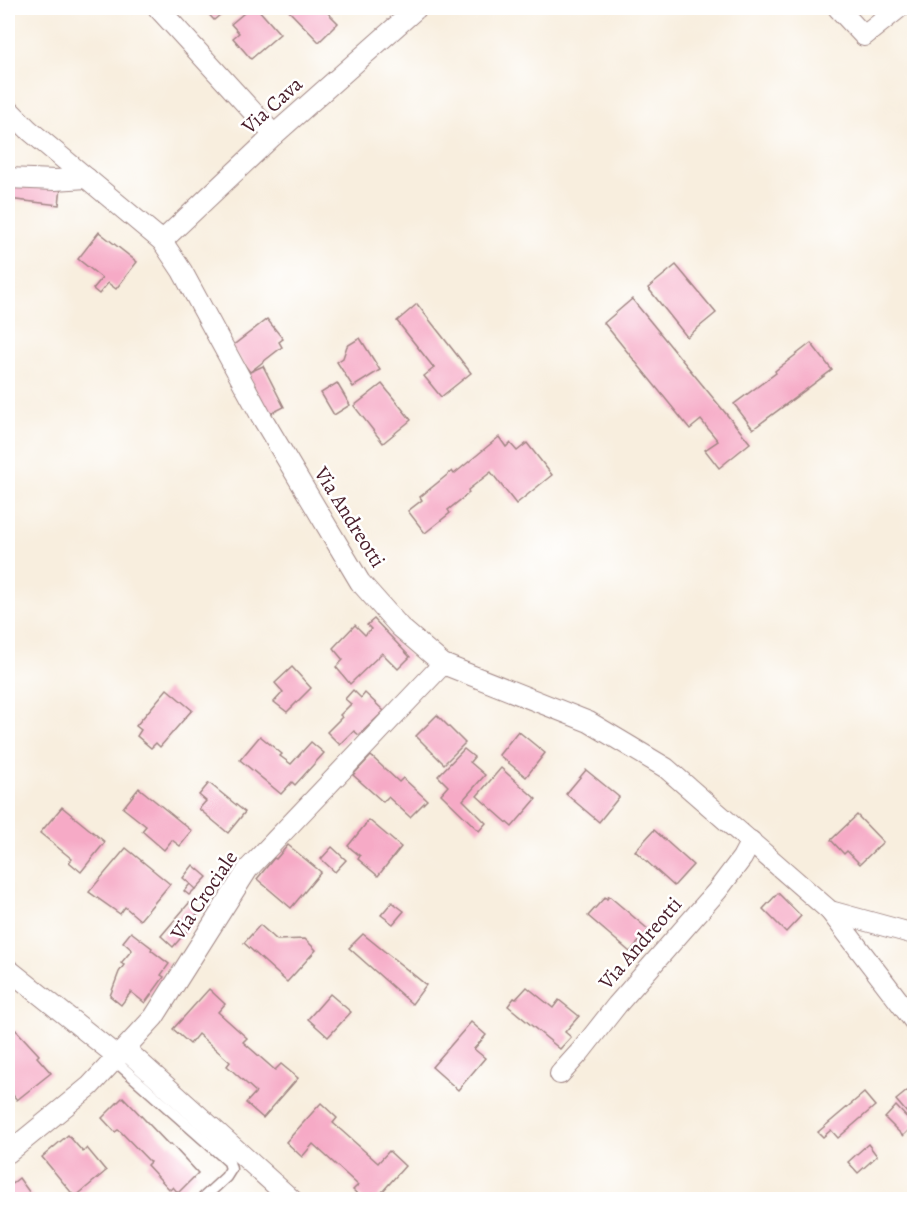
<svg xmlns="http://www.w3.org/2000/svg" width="922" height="1207" viewBox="0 0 922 1207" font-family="Alegreya,serif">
  <rect width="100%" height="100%" fill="#fff"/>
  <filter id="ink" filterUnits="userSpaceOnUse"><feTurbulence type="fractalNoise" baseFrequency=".0167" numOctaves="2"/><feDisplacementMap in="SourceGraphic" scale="12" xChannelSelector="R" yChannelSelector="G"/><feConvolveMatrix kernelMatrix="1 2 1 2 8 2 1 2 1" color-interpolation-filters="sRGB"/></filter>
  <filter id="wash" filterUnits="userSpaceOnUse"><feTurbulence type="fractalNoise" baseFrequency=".008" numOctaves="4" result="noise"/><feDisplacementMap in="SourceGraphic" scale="24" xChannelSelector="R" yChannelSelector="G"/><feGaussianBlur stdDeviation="1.35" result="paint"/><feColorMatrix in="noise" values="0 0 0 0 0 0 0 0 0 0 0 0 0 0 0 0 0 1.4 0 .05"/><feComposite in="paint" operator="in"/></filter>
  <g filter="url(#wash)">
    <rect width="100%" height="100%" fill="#f8eede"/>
    <g id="blocks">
      <g fill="#f6aac6">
        <path d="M205 8H228L214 20 204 9Z"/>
        <path d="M250 8H257L280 34 251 59 233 38 239 33 231 24Z"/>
        <path d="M293 8H323L338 23 319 42 289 11Z"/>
        <path d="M8 183 61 187 59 205 8 199Z"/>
        <path d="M99 232 137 262 116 289 108 283 99 294 93 289 102 278 78 259Z"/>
        <path d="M676 265 716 313 687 337 648 288Z"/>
        <path d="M632 299 750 443 719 468 705 450 718 441 701 420 690 429 604 323Z"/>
        <path d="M417 304 471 373 441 397 424 376 434 368 397 321Z"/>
        <path d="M267 319 283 339 279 342 282 347 250 372 263 366 284 407 268 415 247 374 250 372 231 347Z"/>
        <path d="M360 338 380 370 353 387 337 362 343 358 347 346Z"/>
        <path d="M811 343 832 370 753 429 734 404 776 373 775 371Z"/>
        <path d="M337 383 350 405 334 415 321 393Z"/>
        <path d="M382 384 411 420 383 443 354 406Z"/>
        <path d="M499 437 506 447 510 443 517 451 527 443 552 475 516 504 491 472 468 490 469 493 448 510 450 513 425 533 408 511 422 500 420 497 452 471 454 474Z"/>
        <path d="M374 619 410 657 398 669 382 653 350 684 336 667 343 660 333 648 355 625 365 635 371 629 367 625Z"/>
        <path d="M292 667 311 688 287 712 274 702 283 692 275 683Z"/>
        <path d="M167 689 192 710 160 747 156 743 151 748 137 736 141 730 136 726Z"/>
        <path d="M353 690 361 698 365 693 384 711 359 735 354 731 340 745 327 732 342 717 340 715 351 704 345 699Z"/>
        <path d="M437 715 465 743 444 764 416 736Z"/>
        <path d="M518 731 545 753 526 777 499 755Z"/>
        <path d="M260 736 282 754 280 756 291 764 311 742 324 753 295 785 292 782 281 794 240 760Z"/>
        <path d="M464 749 474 757 470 762 485 775 463 800 486 823 479 831 441 794 448 786 438 776Z"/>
        <path d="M371 756 399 782 403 778 427 800 410 817 388 797 383 802 353 775Z"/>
        <path d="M501 768 536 799 512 827 477 796Z"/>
        <path d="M586 770 619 797 599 822 566 794Z"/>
        <path d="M209 783 245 812 228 833 199 809 206 801 199 795Z"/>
        <path d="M139 788 192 831 180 846 172 840 164 850 142 831 146 826 123 808Z"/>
        <path d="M62 807 105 842 81 872 69 862 72 859 40 833Z"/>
        <path d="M857 815 883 842 860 864 847 851 844 854 831 840Z"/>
        <path d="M369 820 401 847 378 876 358 859 360 856 348 846Z"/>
        <path d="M654 830 693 865 674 886 635 851Z"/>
        <path d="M288 845 321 872 291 908 257 879 274 858 276 859Z"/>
        <path d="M332 847 346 860 335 872 321 859Z"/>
        <path d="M126 848 170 884 140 920 125 907 120 914 89 892Z"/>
        <path d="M193 865 207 877 196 889 183 878Z"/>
        <path d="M190 884 195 889 189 895 184 891Z"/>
        <path d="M778 893 801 916 786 932 763 909Z"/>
        <path d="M609 896 649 930 630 952 588 916 605 897 607 899Z"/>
        <path d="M392 902 404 911 393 924 381 915Z"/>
        <path d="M189 903 199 912 189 923 192 925 173 947 161 936Z"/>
        <path d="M260 925 277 940 305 939 316 950 287 982 244 943Z"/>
        <path d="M131 932 152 948 151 950 169 964 161 975 164 977 145 1003 131 992 121 1005 110 996 119 972 124 965 121 963 132 950 123 942Z"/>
        <path d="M363 934 426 985 412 1004 349 948Z"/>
        <path d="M527 987 553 1008 559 1000 579 1016 565 1032 571 1037 560 1049 508 1006 514 998 516 999Z"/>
        <path d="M209 989 225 1004 218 1012 247 1038 243 1042 275 1070 281 1064 298 1078 263 1118 246 1103 256 1092 227 1066 230 1062 198 1034 190 1044 173 1029Z"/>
        <path d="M330 994 351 1012 328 1037 308 1019Z"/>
        <path d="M471 1022 486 1035 474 1049 485 1058 458 1090 432 1067Z"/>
        <path d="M16 1030 39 1055 37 1057 51 1073 17 1100 8 1089V1039Z"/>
        <path d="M907 1091 914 1100V1121L896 1100Z"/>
        <path d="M864 1093 875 1106 838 1138 831 1130 823 1137 818 1132Z"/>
        <path d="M123 1097 169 1145 171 1144 198 1173 178 1193 173 1187 170 1190 147 1165 150 1162 121 1132 118 1130 115 1132 102 1118Z"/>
        <path d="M321 1103 337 1118 333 1123 378 1163 389 1151 405 1166 375 1200H364L353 1190 358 1185 313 1144 302 1157 286 1142Z"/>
        <path d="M896 1106 914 1125 903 1136 885 1118Z"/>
        <path d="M68 1135 83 1152 87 1148 106 1171 75 1197 42 1157Z"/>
        <path d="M868 1144 877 1156 858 1173 848 1162Z"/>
        <path d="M19 1178 35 1200H8V1187Z"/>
      </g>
    </g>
  </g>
  <g filter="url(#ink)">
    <use href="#blocks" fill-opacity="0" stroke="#a18684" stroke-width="1.5"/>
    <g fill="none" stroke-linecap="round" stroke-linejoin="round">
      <defs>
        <path id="lane" d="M114 1060 229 1162 231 1169 226 1177 201 1200"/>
        <g id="street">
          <path d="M158 8 274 135"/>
          <path d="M838 8 864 36 899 8"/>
          <path d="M8 109 29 130 162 241 182 271 261 416 360 582 400 627 443 664 589 722 666 768 830 911 914 934"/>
          <path d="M8 178 55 180 87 178"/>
          <path d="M162 241 274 135 417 8"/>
          <path d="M830 911 914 1021"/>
          <path d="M8 969 118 1057"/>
          <path d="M125 1049 292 1200"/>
          <path d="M560 1074 580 1052 617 1005 717 891 742 858 751 841"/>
          <path d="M8 1153 90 1086 154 1017 248 869 443 664"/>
        </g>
      </defs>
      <use href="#lane" stroke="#a18684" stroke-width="13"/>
      <use href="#street" stroke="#a18684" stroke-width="22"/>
      <use href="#lane" stroke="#fff" stroke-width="10"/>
      <use href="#street" stroke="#fff" stroke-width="20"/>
    </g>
  </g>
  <g text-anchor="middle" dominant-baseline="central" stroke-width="5" stroke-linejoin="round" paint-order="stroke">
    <g font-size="21" fill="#4a1f2b" stroke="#fff">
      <text transform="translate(272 105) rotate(-42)">Via Cava</text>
      <text transform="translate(350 517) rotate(58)">Via Andreotti</text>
      <text transform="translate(204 895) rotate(-56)">Via Crociale</text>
      <text transform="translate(640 943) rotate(-49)">Via Andreotti</text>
    </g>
  </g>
  <rect width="922" height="1207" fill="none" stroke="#fff" stroke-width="30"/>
</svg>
